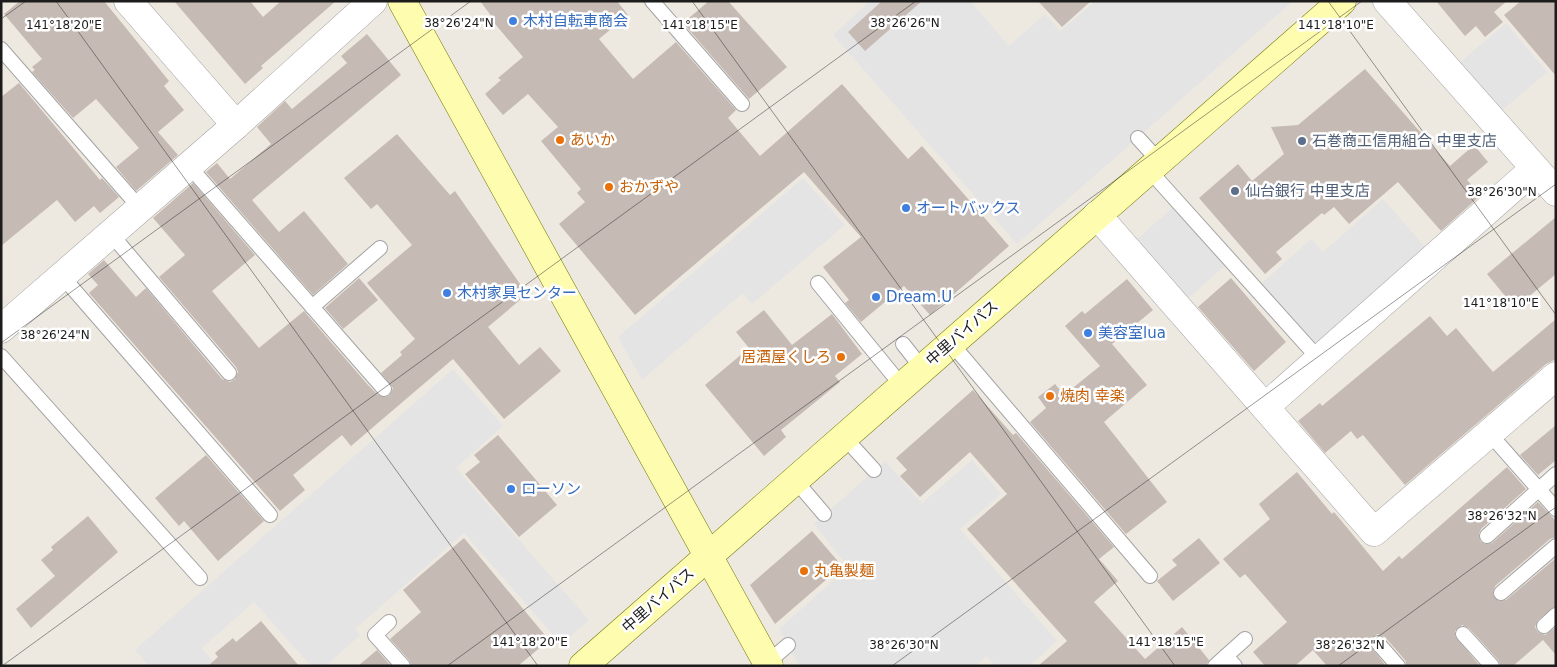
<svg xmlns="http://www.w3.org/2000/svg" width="1557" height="667" viewBox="0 0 1557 667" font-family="'DejaVu Sans','Noto Sans JP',sans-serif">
  <rect width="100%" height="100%" fill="#eee9e0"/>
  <g fill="#e4e4e4">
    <path d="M870 1H970L1009 46 1045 14 1060 31 1095 1H1293L1017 244 833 35Z"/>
    <path d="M1506 23 1547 72 1499 113 1458 64Z"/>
    <path d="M803 178 845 225 752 304 743 293 642 380 618 337Z"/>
    <path d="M1383 199 1427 249 1316 347 1261 284 1311 239 1323 252Z"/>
    <path d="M1173 207 1226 265 1184 302 1131 245Z"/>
    <path d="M453 369 503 426 456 468 589 620 561 644 464 533 355 629 360 635 326 666H311L254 602 202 648 217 666H149L135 650Z"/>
    <path d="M972 460 1001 494 960 529 1057 641 1029 666H995L987 656 975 666H799L779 629 848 567 814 524 885 461 922 503Z"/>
  </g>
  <g fill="#c6bab4">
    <path d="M20 1H104L169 81 164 86 184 110 158 132 178 155 136 191 116 167 139 148 96 99 73 118 32 72 35 70 32 67 42 59 4 14Z"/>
    <path d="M174 1H250L263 17 281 1H336L261 66 263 68 245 84Z"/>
    <path d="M480 1H617L628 15 599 39 633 79 676 42 736 110 728 118 760 156 842 84 908 159 922 146 1009 246 930 315 904 286 861 322 845 303 849 300 823 267 861 237 804 172 635 315 559 224 585 202 577 193 581 189 541 141 558 127 528 94 503 115 485 94 501 80 498 78 523 57 490 18 492 17Z"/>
    <path d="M709 1H728L787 67 749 99 683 23Z"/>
    <path d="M882 1H922L865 51 848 32Z"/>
    <path d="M1038 1H1091L1062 27Z"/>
    <path d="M1436 1H1507L1494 12 1503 22 1485 37 1476 26 1465 36Z"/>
    <path d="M1521 1H1556V76L1504 15Z"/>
    <path d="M367 34 401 75 252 200 279 232 304 211 348 264 313 295 206 172 217 163 230 179 271 144 257 127 285 101 292 109 347 63 341 56Z"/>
    <path d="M1365 69 1450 166 1474 145 1488 162 1467 180 1481 195 1441 231 1398 182 1349 224 1334 207 1324 215 1322 213 1276 252 1282 259 1265 274 1199 198 1238 164 1252 181 1284 154 1271 127 1298 125Z"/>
    <path d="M19 83 100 180 102 178 119 197 100 213 94 206 75 222 57 200 1 246V97Z"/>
    <path d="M397 134 450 195 455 191 527 294 488 327 519 365 540 347 561 371 504 419 453 359 351 446 342 435 293 475 305 490 280 511 89 293 98 285 88 274 104 260 136 297 146 288 222 379 230 382 235 379 238 372 236 367 159 277 185 255 153 218 193 183 255 255 212 291 259 348 304 311 368 385 378 395 386 397 390 395 393 388 381 373 402 355 400 352 415 339 367 283 412 245 377 204 371 209 344 178Z"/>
    <path d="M1556 217V274L1515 308 1487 274Z"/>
    <path d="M359 278 378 300 343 329 325 308Z"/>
    <path d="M1231 278 1286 342 1254 371 1198 307Z"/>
    <path d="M1127 279 1153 310 1112 344 1147 385 1104 422 1167 502 1126 534 1030 422 1046 408 1038 397 1055 384 1064 395 1100 366 1065 326 1082 311 1085 314Z"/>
    <path d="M764 310 792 345 832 314 862 354 835 376 840 382 781 430 786 437 764 456 705 385 749 348 736 332Z"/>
    <path d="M1430 316 1447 336 1456 328 1493 372 1556 319V359L1546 364 1405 485 1363 435 1357 439 1351 431 1325 453 1298 421 1320 403 1322 406Z"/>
    <path d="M973 390 1013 435 1016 433 1114 547 1099 559 1118 581 1094 602 1145 659 1182 627 1209 660 1206 666H1038L1067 641 967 529 1007 494 970 452 920 497 900 476 907 470 896 458Z"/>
    <path d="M1556 425V460L1538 475 1520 455Z"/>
    <path d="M498 435 557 505 519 537 465 474 480 462 474 455Z"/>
    <path d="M206 455 264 521 218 561 184 521 179 526 155 498Z"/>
    <path d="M1507 467 1526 489 1481 529 1479 534 1480 541 1485 544 1492 543 1538 502 1556 521V537L1550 539 1495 586 1493 595 1499 601 1506 600 1556 558V606L1538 620 1535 627 1538 632 1545 635 1556 627V655L1543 640 1513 666H1501L1498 660 1469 628 1462 625 1455 631V636L1480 666H1407L1405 660 1385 637 1377 634 1370 640V645L1386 666H1327L1313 650 1295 666H1265L1253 652 1287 622 1245 574 1240 578 1223 559 1270 519 1259 504 1297 472 1332 514 1334 512 1383 571 1399 556 1402 559Z"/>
    <path d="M88 516 118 552 31 628 16 609 55 576 41 560 53 550 51 547Z"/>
    <path d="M812 531 842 566 775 624 750 585Z"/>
    <path d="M464 538 549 640 518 666H412L409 660 390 639 421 612 403 590Z"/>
    <path d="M1199 538 1220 563 1173 601 1157 581 1177 565 1172 560Z"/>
    <path d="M261 621 299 666H208L218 657 215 653 233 638 236 642Z"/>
    <path d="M377 650 391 666H358Z"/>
  </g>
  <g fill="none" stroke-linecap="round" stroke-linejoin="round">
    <defs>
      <g id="lane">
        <path d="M652 1 742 104"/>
        <path d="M1 49 140 208"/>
        <path d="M1138 138 1159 161"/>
        <path d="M189 166 384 389"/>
        <path d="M1149 170 1319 359"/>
        <path d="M111 234 229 373"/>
        <path d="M62 276 270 515"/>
        <path d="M818 283 902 386"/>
        <path d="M312 307 380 248"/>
        <path d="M951 343 1150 576"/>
        <path d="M903 344 922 368"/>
        <path d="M1 356 200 578"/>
        <path d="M1489 433 1556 509"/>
        <path d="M844 437 874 470"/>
        <path d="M795 480 824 514"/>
        <path d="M1487 536 1556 474"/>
        <path d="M1501 593 1556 546"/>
        <path d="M389 622 375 635 403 666"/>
        <path d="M1544 626 1556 615"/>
        <path d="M1463 634 1492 666"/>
        <path d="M1378 643 1398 666"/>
        <path d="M1226 656 1235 666"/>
        <path d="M767 663 788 645"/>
        <path d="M1215 666 1245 639"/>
      </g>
      <g id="street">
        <path d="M128 1 236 125"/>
        <path d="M1387 1 1556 192"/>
        <path d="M1097 215 1374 532 1556 376"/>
        <path d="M1 329 236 125 373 1"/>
        <path d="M1265 407 1534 169"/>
      </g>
      <g id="secondary">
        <path d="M402 1 769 666"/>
        <path d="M583 666 1342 1"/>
      </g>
    </defs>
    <use href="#lane" stroke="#a3a3a3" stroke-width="16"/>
    <use href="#street" stroke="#a3a3a3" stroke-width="29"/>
    <use href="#secondary" stroke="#707600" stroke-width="29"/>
    <use href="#lane" stroke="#fff" stroke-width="14"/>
    <use href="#street" stroke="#fff" stroke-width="28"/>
    <use href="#secondary" stroke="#fefdaf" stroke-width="28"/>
  </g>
  <path fill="none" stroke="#1c1c1c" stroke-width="1" stroke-opacity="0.45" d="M56 1 538 666M692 1 1175 666M1328 1 1556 315M1 19 26 1M1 343 471 1M2 666 916 1M447 666 1362 1M892 666 1556 184M1338 666 1556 507"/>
  <g fill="#3f7fe0" stroke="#fff" stroke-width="2">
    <circle cx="513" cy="21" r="5"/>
    <circle cx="906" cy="208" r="5"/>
    <circle cx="447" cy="293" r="5"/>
    <circle cx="876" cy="297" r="5"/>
    <circle cx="1088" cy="333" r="5"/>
    <circle cx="511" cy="489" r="5"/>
  </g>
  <g fill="#e8710a" stroke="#fff" stroke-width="2">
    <circle cx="560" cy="140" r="5"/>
    <circle cx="609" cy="187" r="5"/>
    <circle cx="841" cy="357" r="5"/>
    <circle cx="1050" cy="396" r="5"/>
    <circle cx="804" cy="571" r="5"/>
  </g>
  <g fill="#5c6f8a" stroke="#fff" stroke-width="2">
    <circle cx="1302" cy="141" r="5"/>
    <circle cx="1235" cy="191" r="5"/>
  </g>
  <g text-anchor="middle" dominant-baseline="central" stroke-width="5" stroke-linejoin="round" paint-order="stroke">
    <g font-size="15" fill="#366cbe" stroke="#fff" text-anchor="start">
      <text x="523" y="21">木村自転車商会</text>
      <text x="916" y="208">オートバックス</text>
      <text x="457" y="293">木村家具センター</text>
      <text x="886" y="297">Dream.U</text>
      <text x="1098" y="333">美容室lua</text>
      <text x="521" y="489">ローソン</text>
    </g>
    <g font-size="15" fill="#c56008" stroke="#fff" text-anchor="start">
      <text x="570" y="140">あいか</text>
      <text x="619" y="187">おかずや</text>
      <text x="831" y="357" text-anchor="end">居酒屋くしろ</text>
      <text x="1060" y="396">焼肉 幸楽</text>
      <text x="814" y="571">丸亀製麺</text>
    </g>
    <g font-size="15" fill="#4e5e75" stroke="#fff" text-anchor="start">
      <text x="1312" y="141">石巻商工信用組合 中里支店</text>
      <text x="1245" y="191">仙台銀行 中里支店</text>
    </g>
    <g font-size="15" fill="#1c1c1c" stroke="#fff">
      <text transform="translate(962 333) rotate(-41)">中里バイパス</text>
      <text transform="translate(658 600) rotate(-41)">中里バイパス</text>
    </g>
  </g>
  <g font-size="12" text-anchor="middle" fill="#1c1c1c" stroke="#fff" stroke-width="5" stroke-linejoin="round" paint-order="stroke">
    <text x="459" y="27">38°26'24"N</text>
    <text x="905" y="27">38°26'26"N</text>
    <text x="64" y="29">141°18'20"E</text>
    <text x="700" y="29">141°18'15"E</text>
    <text x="1336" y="29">141°18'10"E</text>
    <text x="1502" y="196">38°26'30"N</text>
    <text x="1501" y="307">141°18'10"E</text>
    <text x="55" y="339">38°26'24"N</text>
    <text x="1502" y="520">38°26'32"N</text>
    <text x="530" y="646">141°18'20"E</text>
    <text x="1166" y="646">141°18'15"E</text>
    <text x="904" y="649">38°26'30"N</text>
    <text x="1350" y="649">38°26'32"N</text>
  </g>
  <rect width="1557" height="667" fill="none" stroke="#1c1c1c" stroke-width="5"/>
</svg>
